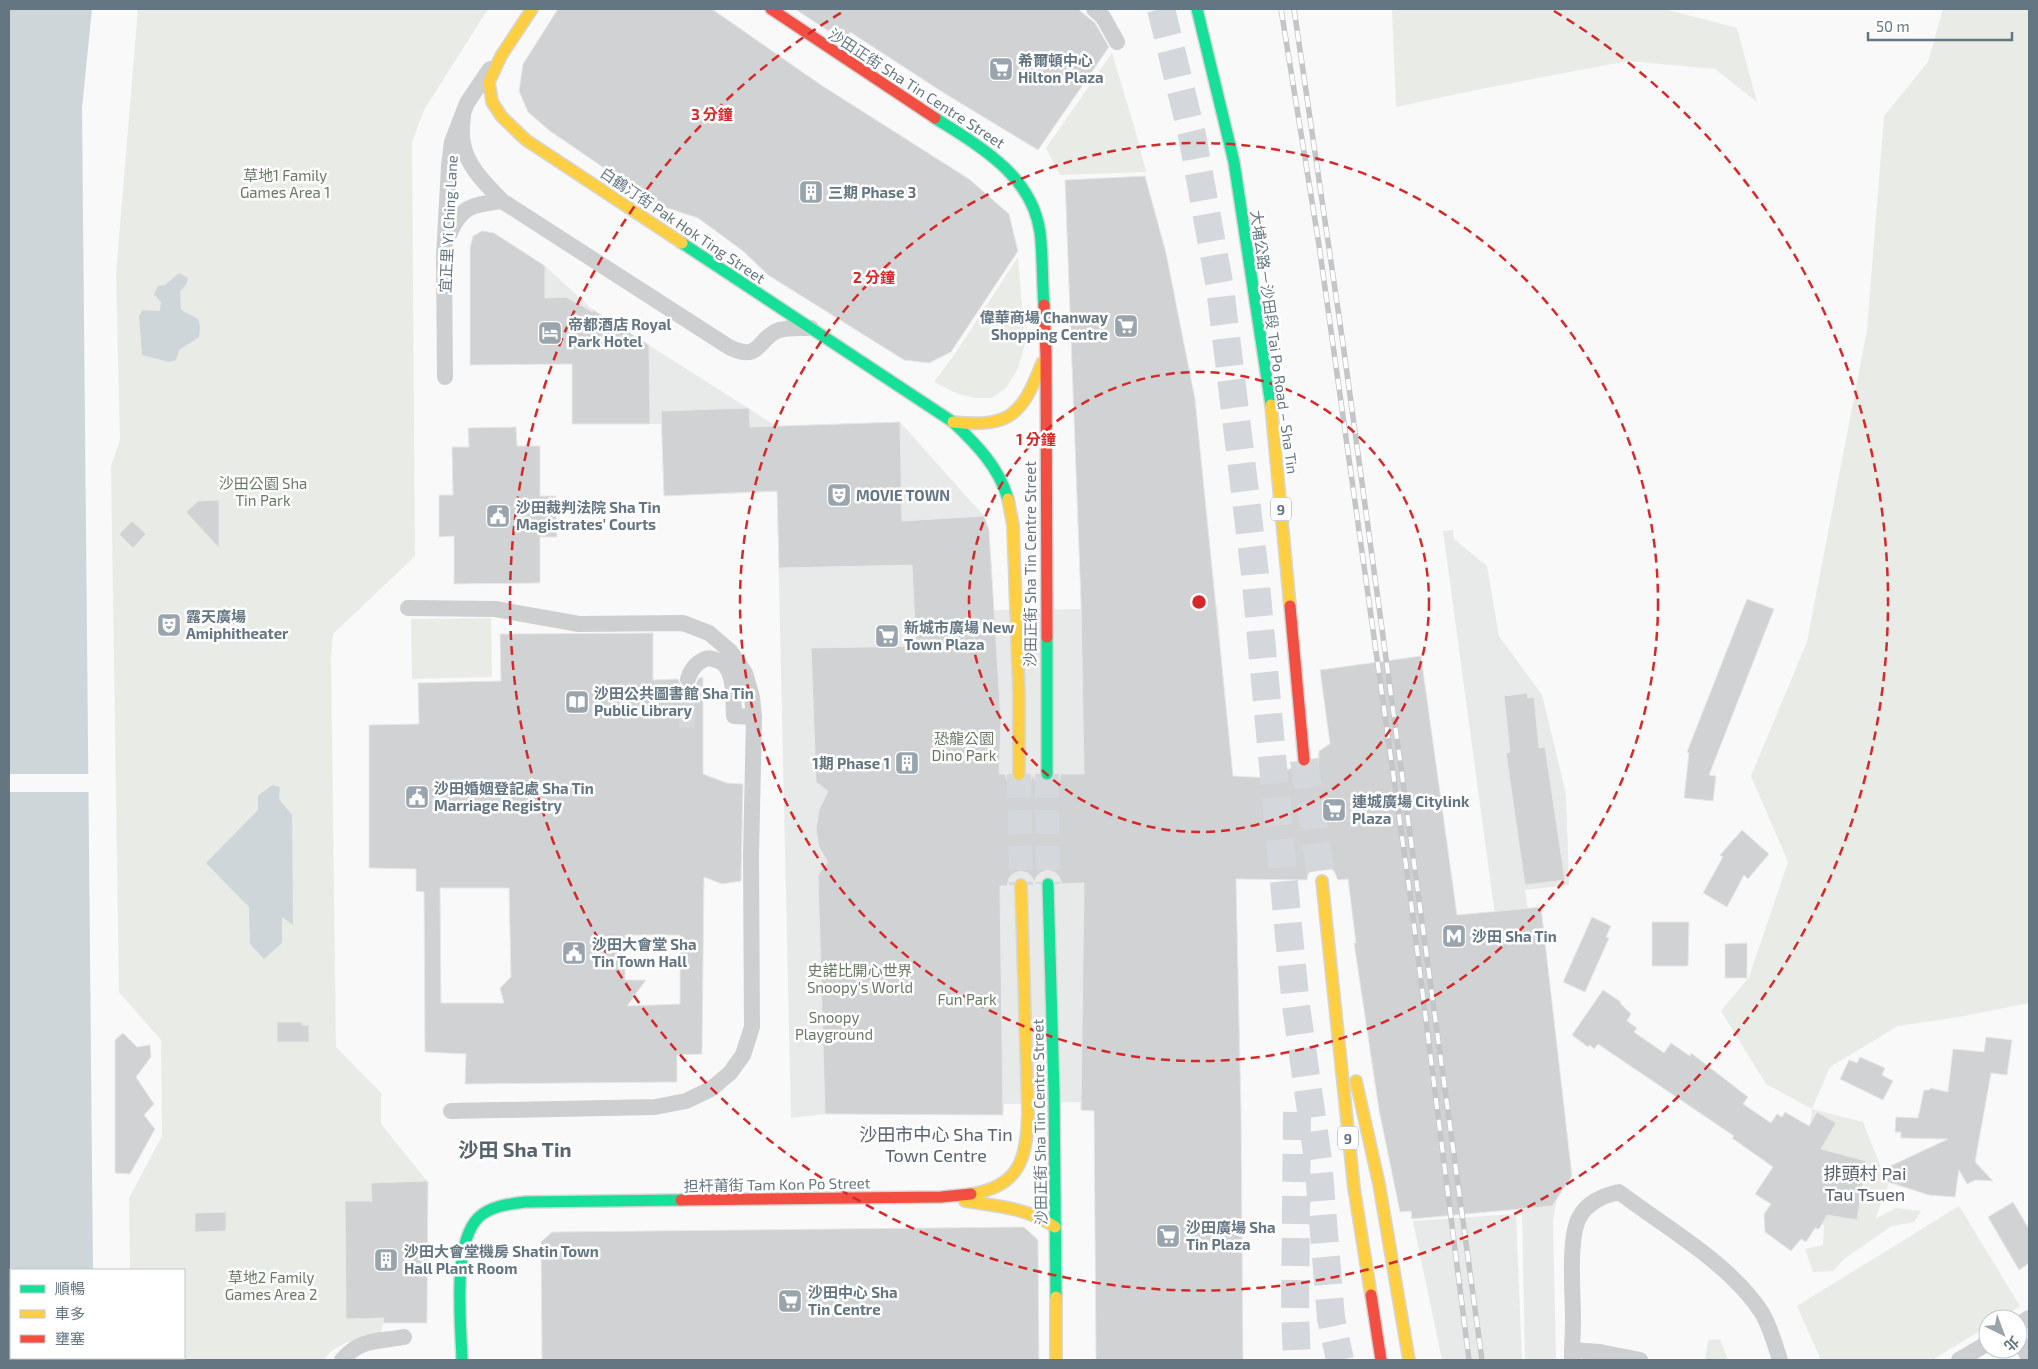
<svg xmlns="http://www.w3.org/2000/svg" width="2038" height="1369" viewBox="0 0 2038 1369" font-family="'Exo 2','Noto Sans TC',sans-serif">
  <rect width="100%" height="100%" fill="#f9f9f9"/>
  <g fill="#e8e9e9">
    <path d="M482 231 494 233 545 266 592 309 776 426 900 422 984 516 989 530 994 610 1081 609V603L1217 605 1230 751 1233 777 1241 1112 1094 1111 1081 1102 1004 1104 1003 1115 825 1114 791 1118 777 492 664 496 661 424H572V364L470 365V248L473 236Z"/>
    <path d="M1453 530 1454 539 1487 566 1499 636 1542 695 1566 794 1569 885 1525 890 1564 1155 1553 1221 1556 1360H1525L1522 1213 1504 982 1443 531Z"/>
    <path d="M1516 1214 1522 1360H1442L1413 1221Z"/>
  </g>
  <g fill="#e8ebe6">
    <path d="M138 9H488L424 110 412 142 415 556 333 634 331 657 336 1047 381 1093V1124L427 1181 371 1183 372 1201H345L346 1319 384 1318 381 1335C361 1338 335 1342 324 1360H131V1358H184V1270H130L129 1198 162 1136 161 1040 119 992 111 466 120 440 116 274Z"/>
    <path d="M1392 9H1664L1737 28 1757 102 1715 69 1628 61 1481 89 1396 107Z"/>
    <path d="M1943 9H2029V1003L1959 1017 1898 1026 1830 1067 1812 1109 1863 1122 1888 1185 1875 1219 1896 1208 1921 1211 1914 1222 1892 1226 1844 1259 1833 1271 1813 1272 1805 1249 1823 1245 1824 1226 1806 1192 1807 1153 1812 1109 1766 1084 1721 1011 1749 977 1788 862 1751 776 1807 642 1867 330 1884 116 1928 62Z"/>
    <path d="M1112 53 1136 133 1146 172 1060 175 1046 148Z"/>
    <path d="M1018 257 1025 344 1018 368 1007 387 992 398H974L956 393 934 382 954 355Z"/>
    <path d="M491 618 492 677 412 679 411 619Z"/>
    <path d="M1959 1206 2020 1306 1999 1319H1988V1326L1932 1360H1821L1797 1306Z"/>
    <path d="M1720 1339 1728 1360H1705L1708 1340Z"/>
  </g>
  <g fill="#ced6d9">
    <path d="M9 9H92L82 108 93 1270H11V1358H94V1360H9Z"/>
    <path d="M179 273 188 278 186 285 180 291 181 310 198 319 200 326 199 337 179 350 176 360 169 362 142 355 139 316 143 310 160 311 161 302 154 294 158 286 165 285Z"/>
    <path d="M272 785 280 787 279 799 292 815 293 925 282 917V943L264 959 250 944 249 907 206 863 258 810V796Z"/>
  </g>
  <path fill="#f9f9f9" d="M9 774H89L90 792H9Z"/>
  <g fill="#d0d2d3" stroke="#e8e8e8" fill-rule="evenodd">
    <path d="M558 9H712L821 85 969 179 1009 214 1018 251 951 352 929 363 904 360 768 275 743 251 698 218 658 205 550 131 528 112 519 91 523 64Z"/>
    <path d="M795 9H1078L1095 23 1109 47 1038 150 947 95 850 32 845 42Z"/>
    <path d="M1145 176 1166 253 1195 399 1233 776 1274 778 1291 768 1297 774 1306 775 1313 773 1318 767 1319 751 1330 744 1320 670 1421 656 1457 915 1541 907 1572 1176 1552 1206 1412 1219 1411 1211 1400 1212 1379 1110 1354 943H1356L1348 879 1338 880 1334 871 1328 867 1321 865 1312 869 1308 874 1307 880 1236 879 1241 1112 1243 1360H1096L1094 1111 1081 1110 1084 883 1062 884 1059 876 1054 872 1048 870 1040 873 1036 877 1034 883 1032 877 1028 873 1020 871 1013 874 1009 878 1007 886H1000L1003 1115 825 1114 818 875 828 862 819 847 816 829 819 810 828 791 816 782 811 648 916 646 912 565 779 568 777 491 664 496 661 411 749 408 750 427 900 422 902 521 984 516 989 530 1001 722 999 774H1005L1007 780 1012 786 1019 788 1026 786 1031 781 1033 774 1035 780 1040 786 1048 788 1053 786 1059 781 1061 774H1084L1081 603 1065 180Z"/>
    <path d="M482 231 494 233 545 266V298L566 297 593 312 592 309 649 345 650 424H572V364L470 365V248L473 236Z"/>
    <path d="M516 427 517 446H540V496H556L557 537H540V583L454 584V536L439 537V495H453L452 447H469L468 428Z"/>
    <path d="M219 500V548L186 512 198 501Z"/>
    <path d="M132 521 146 534 133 548 119 534Z"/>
    <path d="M1747 599 1774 609 1709 775 1716 776 1713 801 1684 798 1689 753 1687 752Z"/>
    <path d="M653 633V680L678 679 681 686 689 689 695 686 699 678 703 677V774L727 783 743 784 741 881 722 884 704 877 702 1054 677 1055V1082L465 1084 466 1054 425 1052 424 892 416 891V869L369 868V725L419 724 418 683 501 681 500 634ZM440 888H509L511 977 500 988 504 1003H441ZM625 935H680V1004L627 1006 646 980H625Z"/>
    <path d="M1527 693 1528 698 1534 697 1539 748 1545 747 1565 880 1525 885 1506 753 1510 752 1504 696Z"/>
    <path d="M1742 830 1769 854 1748 879 1744 875 1727 907 1703 893 1723 857 1720 855Z"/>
    <path d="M1592 917 1611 926 1606 937 1609 938 1585 992 1563 982Z"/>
    <path d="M1652 922H1689L1688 966H1652Z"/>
    <path d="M1747 943V978H1725V944Z"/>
    <path d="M1603 990 1621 1002 1620 1003 1631 1014 1627 1021 1637 1028 1634 1032 1664 1053 1671 1043 1690 1056 1691 1053 1748 1097 1743 1104 1771 1123 1777 1114 1782 1117 1785 1112 1809 1126 1817 1112 1836 1123 1821 1149 1866 1161 1857 1220 1827 1215 1819 1229 1815 1228 1806 1242 1801 1239 1791 1251 1765 1232 1764 1214 1771 1204 1755 1194 1773 1167 1732 1138 1734 1136 1598 1044 1594 1049 1590 1045 1588 1047 1572 1035Z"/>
    <path d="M277 1022H302V1025H309V1042H277Z"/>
    <path d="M123 1033 137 1047 150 1045 151 1057 136 1077 154 1104 144 1115 155 1129 130 1174 115 1173V1040Z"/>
    <path d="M1986 1037 2012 1040 2007 1075 1991 1073 1975 1162 1993 1181 1975 1180 1967 1184 1959 1170 1955 1197 1929 1195 1888 1182 1884 1169 1948 1139 1901 1138V1132H1895L1896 1117 1918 1118 1924 1090H1930V1088L1948 1092 1953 1049 1984 1052Z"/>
    <path d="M1860 1057 1885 1068 1882 1075 1893 1081 1883 1100 1840 1079 1849 1060 1857 1063Z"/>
    <path d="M428 1181 427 1323H383L384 1318 346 1319 345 1201H372L371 1183Z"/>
    <path d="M2013 1202 2029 1229V1263L2019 1270 1988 1217Z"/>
    <path d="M226 1212V1231L195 1232V1213Z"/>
    <path d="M1024 1227 1038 1240 1039 1360H542L541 1242 552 1232Z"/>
  </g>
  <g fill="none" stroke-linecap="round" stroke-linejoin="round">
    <path stroke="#d4d8dc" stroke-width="16" stroke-dasharray="16 8" stroke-linecap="butt" d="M687 728 688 679"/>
    <g stroke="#d4d8dc" stroke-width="24" stroke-dasharray="24 12" stroke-linecap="butt">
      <path d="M1019 774 1021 885"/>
      <path d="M1047 774 1048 884"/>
    </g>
    <g stroke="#d4d8dc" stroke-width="28" stroke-dasharray="28 14" stroke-linecap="butt">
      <path d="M1161 9 1192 135 1220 288 1255 574 1289 936 1296 1006 1318 1160 1331 1318 1340 1360"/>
      <path d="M1304 760 1322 881"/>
      <path d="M1297 1112 1295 1312 1297 1360"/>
    </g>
    <defs>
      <g id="fast">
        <path d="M1197 9 1234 162 1271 405"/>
        <path d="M935 118C979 146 1032 175 1040 232 1043 256 1042 281 1044 305"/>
        <path d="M682 243 953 422C976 444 999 467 1008 499"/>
        <path d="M1047 637V774"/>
        <path d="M1048 884 1054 1092 1056 1297"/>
        <path d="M462 1360C461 1324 452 1245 478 1218 490 1206 509 1204 525 1202L681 1200"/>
      </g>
      <g id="slow">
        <path d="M532 9 501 56 489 82 492 102 502 117 526 140 682 243"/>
        <path d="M1271 405 1290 606"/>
        <path d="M953 422C1010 428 1022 415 1042 363"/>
        <path d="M1008 499 1013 525 1019 693V774"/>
        <path d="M1322 881 1354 1188 1371 1295"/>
        <path d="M1356 1081 1379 1184 1409 1360"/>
        <path d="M971 1194C1021 1186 1027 1157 1028 1112L1021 885"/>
        <path d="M965 1201C997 1206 1028 1208 1055 1227"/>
        <path d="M1056 1297V1360"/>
      </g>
      <g id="jam">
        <path d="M771 9 935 118"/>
        <path d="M1044 305 1046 355 1047 637"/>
        <path d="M1290 606 1304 760"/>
        <path d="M681 1200 941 1197 971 1194"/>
        <path d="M1371 1295 1381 1360"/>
      </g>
    </defs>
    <use href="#fast" stroke="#d5d6d7" stroke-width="14"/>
    <use href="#slow" stroke="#d5d6d7" stroke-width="14"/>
    <use href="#jam" stroke="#d5d6d7" stroke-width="14"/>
    <g stroke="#cecfd0" stroke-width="16">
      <path d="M1094 9 1103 17 1117 42"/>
      <path d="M463 116C462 124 461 135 463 143 467 167 486 184 502 201L729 347C761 363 757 338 779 330 789 327 801 328 811 328"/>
      <path d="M449 235C461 205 473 205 502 201"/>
      <path d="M445 377 444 257 449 166 452 142 467 103 490 69"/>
      <path d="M408 608 495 609 579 624 683 623 709 633 730 651 745 673 752 697 754 717 751 856 752 1027 743 1055 730 1073 711 1089 686 1101 655 1107 451 1111"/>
      <path d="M688 679C691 669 696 663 705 659 709 657 712 659 716 660 736 664 733 700 734 716L754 717"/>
      <path d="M2018 1325 2029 1318"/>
      <path d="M2018 1338 2029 1358"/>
      <path d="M1572 1350 1600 1352 1640 1360"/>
      <path d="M342 1360C361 1338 378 1342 404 1337"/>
      <path d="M1572 1360C1572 1346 1573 1332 1573 1318 1573 1293 1568 1239 1579 1218 1587 1202 1603 1196 1619 1192 1666 1228 1730 1263 1762 1313 1770 1326 1775 1345 1780 1360"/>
      <path d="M1959 1360 1988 1343"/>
    </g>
    <use href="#fast" stroke="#16e098" stroke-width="11"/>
    <use href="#slow" stroke="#ffcf43" stroke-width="11"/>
    <use href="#jam" stroke="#f24e42" stroke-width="11"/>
    <defs>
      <g id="rail">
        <path d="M1281 9 1319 245 1410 894 1469 1360"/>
        <path d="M1294 9 1343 344 1482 1360"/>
      </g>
    </defs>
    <use href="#rail" stroke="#c3c5c6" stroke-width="5.5"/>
    <use href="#rail" stroke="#fff" stroke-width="4" stroke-dasharray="11" stroke-linecap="butt"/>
  </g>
  <g fill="none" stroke="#d62828" stroke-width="2.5" stroke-dasharray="9 6">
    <circle cx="1199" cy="602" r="230"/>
    <circle cx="1199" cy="602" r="459"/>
    <path d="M1554 11A689 689 0 1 1 844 11"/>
  </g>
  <defs>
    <symbol id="supermarket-square" viewBox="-11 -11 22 22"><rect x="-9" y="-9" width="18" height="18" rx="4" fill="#99a4ac" stroke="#fff"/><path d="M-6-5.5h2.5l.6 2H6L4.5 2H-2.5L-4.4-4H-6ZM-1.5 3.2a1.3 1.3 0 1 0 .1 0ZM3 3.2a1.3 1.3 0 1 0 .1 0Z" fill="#fff"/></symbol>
    <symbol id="building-square" viewBox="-11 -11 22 22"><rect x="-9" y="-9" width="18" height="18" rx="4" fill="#99a4ac" stroke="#fff"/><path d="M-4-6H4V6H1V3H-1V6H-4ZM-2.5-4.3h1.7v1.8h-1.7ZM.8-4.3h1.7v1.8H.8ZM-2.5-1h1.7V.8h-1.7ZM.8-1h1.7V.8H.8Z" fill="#fff"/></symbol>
    <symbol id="hotel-square" viewBox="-11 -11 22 22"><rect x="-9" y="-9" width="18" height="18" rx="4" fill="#99a4ac" stroke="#fff"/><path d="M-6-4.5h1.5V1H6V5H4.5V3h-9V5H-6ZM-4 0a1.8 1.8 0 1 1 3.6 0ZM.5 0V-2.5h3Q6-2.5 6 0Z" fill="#fff"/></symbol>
    <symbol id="theatre-square" viewBox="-11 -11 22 22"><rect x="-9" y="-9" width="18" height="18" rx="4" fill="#99a4ac" stroke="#fff"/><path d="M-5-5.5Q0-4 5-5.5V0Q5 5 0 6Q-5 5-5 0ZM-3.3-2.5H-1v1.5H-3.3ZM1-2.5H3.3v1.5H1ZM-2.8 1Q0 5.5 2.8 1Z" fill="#fff"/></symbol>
    <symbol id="civic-square" viewBox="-11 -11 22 22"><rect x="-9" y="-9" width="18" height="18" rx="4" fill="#99a4ac" stroke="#fff"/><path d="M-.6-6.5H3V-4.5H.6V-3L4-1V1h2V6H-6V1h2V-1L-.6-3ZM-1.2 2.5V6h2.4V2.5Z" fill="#fff"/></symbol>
    <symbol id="library-square" viewBox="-11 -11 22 22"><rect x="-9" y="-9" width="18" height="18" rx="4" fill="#99a4ac" stroke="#fff"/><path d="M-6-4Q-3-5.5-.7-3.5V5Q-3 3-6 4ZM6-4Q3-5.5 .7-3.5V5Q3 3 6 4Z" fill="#fff"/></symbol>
    <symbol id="metro-square" viewBox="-11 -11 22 22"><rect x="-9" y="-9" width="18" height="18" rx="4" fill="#99a4ac" stroke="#fff"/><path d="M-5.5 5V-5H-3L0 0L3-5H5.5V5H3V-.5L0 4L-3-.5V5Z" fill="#fff"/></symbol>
  </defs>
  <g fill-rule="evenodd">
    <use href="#supermarket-square" x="987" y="55" width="28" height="28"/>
    <use href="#building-square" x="797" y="178" width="28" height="28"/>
    <use href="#supermarket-square" x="1112" y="312" width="28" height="28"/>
    <use href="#hotel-square" x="536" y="319" width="28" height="28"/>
    <use href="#theatre-square" x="825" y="481" width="28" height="28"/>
    <use href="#civic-square" x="484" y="502" width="28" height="28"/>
    <use href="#theatre-square" x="155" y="611" width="28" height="28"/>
    <use href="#supermarket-square" x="873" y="622" width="28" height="28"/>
    <use href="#library-square" x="563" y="688" width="28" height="28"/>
    <use href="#building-square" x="893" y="749" width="28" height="28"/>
    <use href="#civic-square" x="403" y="783" width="28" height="28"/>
    <use href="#supermarket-square" x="1320" y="796" width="28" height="28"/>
    <use href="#metro-square" x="1440" y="922" width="28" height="28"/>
    <use href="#civic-square" x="560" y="939" width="28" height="28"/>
    <use href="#supermarket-square" x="1154" y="1222" width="28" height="28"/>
    <use href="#building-square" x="372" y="1246" width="28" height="28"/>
    <use href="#supermarket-square" x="776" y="1287" width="28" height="28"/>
  </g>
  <g text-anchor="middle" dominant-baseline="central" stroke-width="5" stroke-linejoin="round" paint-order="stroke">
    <g fill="#fff" stroke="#939fa8" stroke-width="1">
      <rect x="1271" y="497.5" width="20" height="23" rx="4"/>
      <rect x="1338" y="1126.5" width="20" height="23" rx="4"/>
    </g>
    <g font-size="14" font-weight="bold" fill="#657683">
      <text x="1281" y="509">9</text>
      <text x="1348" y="1138">9</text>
    </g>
    <g font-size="15" font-weight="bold" fill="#657683" stroke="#fff" text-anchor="start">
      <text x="1018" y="60">希爾頓中心<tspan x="1018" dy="17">Hilton Plaza</tspan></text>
      <text x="828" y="192">三期 Phase 3</text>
      <text x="1108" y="317" text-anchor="end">偉華商場 Chanway<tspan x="1108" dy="17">Shopping Centre</tspan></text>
      <text x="568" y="324">帝都酒店 Royal<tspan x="568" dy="17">Park Hotel</tspan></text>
      <text x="856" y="495">MOVIE TOWN</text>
      <text x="516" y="507">沙田裁判法院 Sha Tin<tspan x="516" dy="17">Magistrates' Courts</tspan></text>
      <text x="186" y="616">露天廣場<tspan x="186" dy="17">Amiphitheater</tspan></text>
      <text x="904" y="627">新城市廣場 New<tspan x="904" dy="17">Town Plaza</tspan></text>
      <text x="594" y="693">沙田公共圖書館 Sha Tin<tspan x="594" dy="17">Public Library</tspan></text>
      <text x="890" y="763" text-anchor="end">1期 Phase 1</text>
      <text x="434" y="788">沙田婚姻登記處 Sha Tin<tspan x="434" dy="17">Marriage Registry</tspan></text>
      <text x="1352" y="801">連城廣場 Citylink<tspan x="1352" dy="17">Plaza</tspan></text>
      <text x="1472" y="936">沙田 Sha Tin</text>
      <text x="592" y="944">沙田大會堂 Sha<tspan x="592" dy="17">Tin Town Hall</tspan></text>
      <text x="1186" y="1227">沙田廣場 Sha<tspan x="1186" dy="17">Tin Plaza</tspan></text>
      <text x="404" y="1251">沙田大會堂機房 Shatin Town<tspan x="404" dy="17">Hall Plant Room</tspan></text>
      <text x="808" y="1292">沙田中心 Sha<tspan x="808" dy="17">Tin Centre</tspan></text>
    </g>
    <g font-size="15" fill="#657683" stroke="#fff">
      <text transform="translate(917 88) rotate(33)">沙田正街 Sha Tin Centre Street</text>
      <text transform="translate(448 224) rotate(-87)">宜正里 Yi Ching Lane</text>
      <text transform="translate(683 225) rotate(34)">白鶴汀街 Pak Hok Ting Street</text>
      <text transform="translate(1275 342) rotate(82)">大埔公路－沙田段 Tai Po Road – Sha Tin</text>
      <text transform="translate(1030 564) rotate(-90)">沙田正街 Sha Tin Centre Street</text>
      <text transform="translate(1039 1122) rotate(-91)">沙田正街 Sha Tin Centre Street</text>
      <text transform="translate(777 1184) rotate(-1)">担杆莆街 Tam Kon Po Street</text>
    </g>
    <g font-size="15" fill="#687a64" stroke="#fff">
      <text x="285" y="175">草地1 Family<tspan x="285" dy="17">Games Area 1</tspan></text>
      <text x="263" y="483">沙田公園 Sha<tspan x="263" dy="17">Tin Park</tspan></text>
      <text x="964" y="738">恐龍公園<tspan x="964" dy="17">Dino Park</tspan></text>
      <text x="860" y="970">史諾比開心世界<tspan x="860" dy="17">Snoopy's World</tspan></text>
      <text x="967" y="999">Fun Park</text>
      <text x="834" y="1017">Snoopy<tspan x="834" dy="17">Playground</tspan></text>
      <text x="271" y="1277">草地2 Family<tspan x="271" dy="17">Games Area 2</tspan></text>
    </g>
    <g font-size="18" fill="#57646e" stroke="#fff">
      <text x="936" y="1134">沙田市中心 Sha Tin<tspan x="936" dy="21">Town Centre</tspan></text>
      <text x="1865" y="1173">排頭村 Pai<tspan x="1865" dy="21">Tau Tsuen</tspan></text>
    </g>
    <g font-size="20" font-weight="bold" fill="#57646e" stroke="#fff">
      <text x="515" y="1149">沙田 Sha Tin</text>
    </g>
  </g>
  <circle cx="1199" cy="602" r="8" fill="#d62828" stroke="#fff" stroke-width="2.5"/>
  <g font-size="15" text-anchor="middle" font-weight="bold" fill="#d62828" stroke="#fff" stroke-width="5" stroke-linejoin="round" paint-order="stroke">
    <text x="712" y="120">3 分鐘</text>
    <text x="874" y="283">2 分鐘</text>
    <text x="1036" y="445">1 分鐘</text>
  </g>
  <rect width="2038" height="1369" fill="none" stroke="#657683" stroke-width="20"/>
  <rect x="10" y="1269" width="175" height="90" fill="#ffffff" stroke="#c1c8cd"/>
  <rect x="20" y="1285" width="25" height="8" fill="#16e098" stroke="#c1c8cd"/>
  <text x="55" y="1294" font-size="15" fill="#657683">順暢</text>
  <rect x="20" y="1310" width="25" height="8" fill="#ffcf43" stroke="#c1c8cd"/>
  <text x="55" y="1319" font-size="15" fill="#657683">車多</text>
  <rect x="20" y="1335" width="25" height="8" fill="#f24e42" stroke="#c1c8cd"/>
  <text x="55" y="1344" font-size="15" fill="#657683">壅塞</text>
  <g transform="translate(2003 1334) rotate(138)"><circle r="24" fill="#ffffff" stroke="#c1c8cd"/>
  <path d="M0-4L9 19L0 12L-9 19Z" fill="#99a4ac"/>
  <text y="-8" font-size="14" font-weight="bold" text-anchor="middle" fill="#657683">北</text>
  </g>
  <path d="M1868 32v8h144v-8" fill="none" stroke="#657683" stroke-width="2.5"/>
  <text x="1876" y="32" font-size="15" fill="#657683" stroke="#ffffff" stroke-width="4" paint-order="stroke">50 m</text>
</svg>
